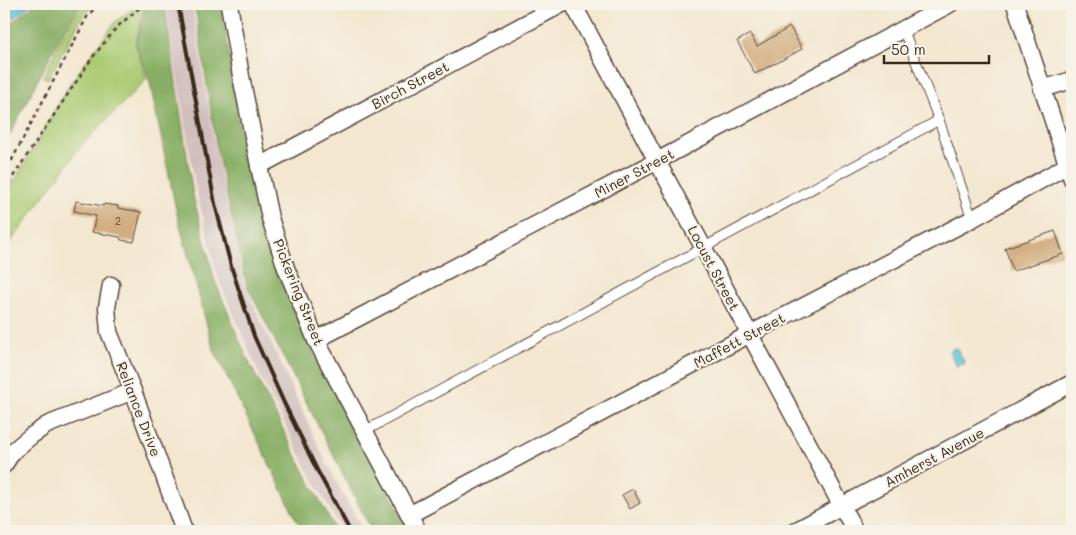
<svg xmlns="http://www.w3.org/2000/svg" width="1076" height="535" viewBox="0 0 1076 535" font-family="Mali,sans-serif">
  <rect width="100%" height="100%" fill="#f7f3e8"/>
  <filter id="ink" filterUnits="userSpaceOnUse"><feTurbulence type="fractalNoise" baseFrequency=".02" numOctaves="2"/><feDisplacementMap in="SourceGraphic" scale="10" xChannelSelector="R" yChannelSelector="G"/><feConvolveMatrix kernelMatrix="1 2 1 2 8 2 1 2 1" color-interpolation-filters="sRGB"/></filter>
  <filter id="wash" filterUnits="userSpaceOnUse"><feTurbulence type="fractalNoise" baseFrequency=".0096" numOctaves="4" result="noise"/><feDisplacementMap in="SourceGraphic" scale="20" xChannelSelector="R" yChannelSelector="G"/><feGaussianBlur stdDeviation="1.12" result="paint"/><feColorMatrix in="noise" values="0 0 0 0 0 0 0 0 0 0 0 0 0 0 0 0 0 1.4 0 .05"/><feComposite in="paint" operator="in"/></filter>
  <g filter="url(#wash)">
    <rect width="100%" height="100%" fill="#f3e7d0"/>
    <path fill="#d1bfbe" d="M165 4H192L215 148 245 286 324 458 363 531H342L309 472 259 374 218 278 195 185Z"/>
    <g fill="#abcb73" stroke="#737a48">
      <path d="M83 4H95L82 17 48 79 43 77 62 37Z"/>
      <path d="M140 4H145L135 44 147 79 81 146 4 251V199L71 82 116 21Z"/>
    </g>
    <g fill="#88af65" stroke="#626c42">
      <path d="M35 4H81L61 35 4 146V28Z"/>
      <path d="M147 4H164L193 195 215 281 247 358 300 463 336 531H302L213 348 177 214 149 79 136 44Z"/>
      <path d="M194 4H222L239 125 259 212 278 275 312 349 410 531H372L247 286 217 151 197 19Z"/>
    </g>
    <g fill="#56c0d1" stroke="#487578">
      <path d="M4 4H32L4 25Z"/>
      <path d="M956 347 965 363 957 367 949 351Z"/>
    </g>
    <g id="blocks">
      <g fill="#d0ac7f">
        <path d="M790 27 802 49 775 64V63L755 74 737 41 750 34 757 46Z"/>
        <path d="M76 201 103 206 104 204 118 206V208L141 212 134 242 121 240 120 237 92 232 96 216 74 211Z"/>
        <path d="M1055 231 1063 254 1013 271 1005 248Z"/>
        <path d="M633 489 640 503 630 509 622 495Z"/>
      </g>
    </g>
  </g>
  <g filter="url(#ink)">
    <use href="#blocks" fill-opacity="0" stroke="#574639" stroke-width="1"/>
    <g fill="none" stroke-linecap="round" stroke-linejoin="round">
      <defs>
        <g id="service">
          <path d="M903 29 939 120 972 219"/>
          <path d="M365 431 939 120"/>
        </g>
        <g id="minor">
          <path d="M229 4 241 76 259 166 270 218 286 268 316 340 418 531"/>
          <path d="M573 4 855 531"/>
          <path d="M1015 4 1072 179"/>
          <path d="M1042 89 1072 80"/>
          <path d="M259 166 562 4"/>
          <path d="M111 285 107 307 109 332 133 391 184 531"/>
          <path d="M316 340 657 161 950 4"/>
          <path d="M4 465 13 451 31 436 47 425 133 391"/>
          <path d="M409 515 750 334 972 219 1068 165"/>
          <path d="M795 531 1072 383"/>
        </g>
      </defs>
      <use href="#service" stroke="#574639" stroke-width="11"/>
      <use href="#minor" stroke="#574639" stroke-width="19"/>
      <g stroke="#574639" stroke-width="2.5" stroke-dasharray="4 4" stroke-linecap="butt">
        <path d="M4 175 87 17 98 4"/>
        <path d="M4 190 92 58 117 27 144 4"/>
      </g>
      <use href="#service" stroke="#fff" stroke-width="9"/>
      <use href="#minor" stroke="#fff" stroke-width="16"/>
      <path stroke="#3b2a1e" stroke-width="4" d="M178 4 215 204 231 266 254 336 284 403 317 470 350 531"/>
    </g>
  </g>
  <g text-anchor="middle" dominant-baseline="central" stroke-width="4.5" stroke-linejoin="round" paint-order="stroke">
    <g font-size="11" fill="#604a36">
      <text x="118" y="220">2</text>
    </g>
    <g font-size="14" fill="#3b2a1e" stroke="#f7f3e8">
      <text transform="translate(410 85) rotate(-28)">Birch Street</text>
      <text transform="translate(634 173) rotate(-28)">Miner Street</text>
      <text transform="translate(714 268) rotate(62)">Locust Street</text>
      <text transform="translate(299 292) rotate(68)">Pickering Street</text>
      <text transform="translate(739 340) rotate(-28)">Maffett Street</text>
      <text transform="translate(139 409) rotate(69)">Reliance Drive</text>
      <text transform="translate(934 457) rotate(-28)">Amherst Avenue</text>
    </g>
  </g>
  <rect width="1076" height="535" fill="none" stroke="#f7f3e8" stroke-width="20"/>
  <path d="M884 55v8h105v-8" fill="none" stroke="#3b2a1e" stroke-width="2.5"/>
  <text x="891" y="55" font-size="15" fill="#3b2a1e" stroke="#f7f3e8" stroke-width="4" paint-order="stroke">50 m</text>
</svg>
